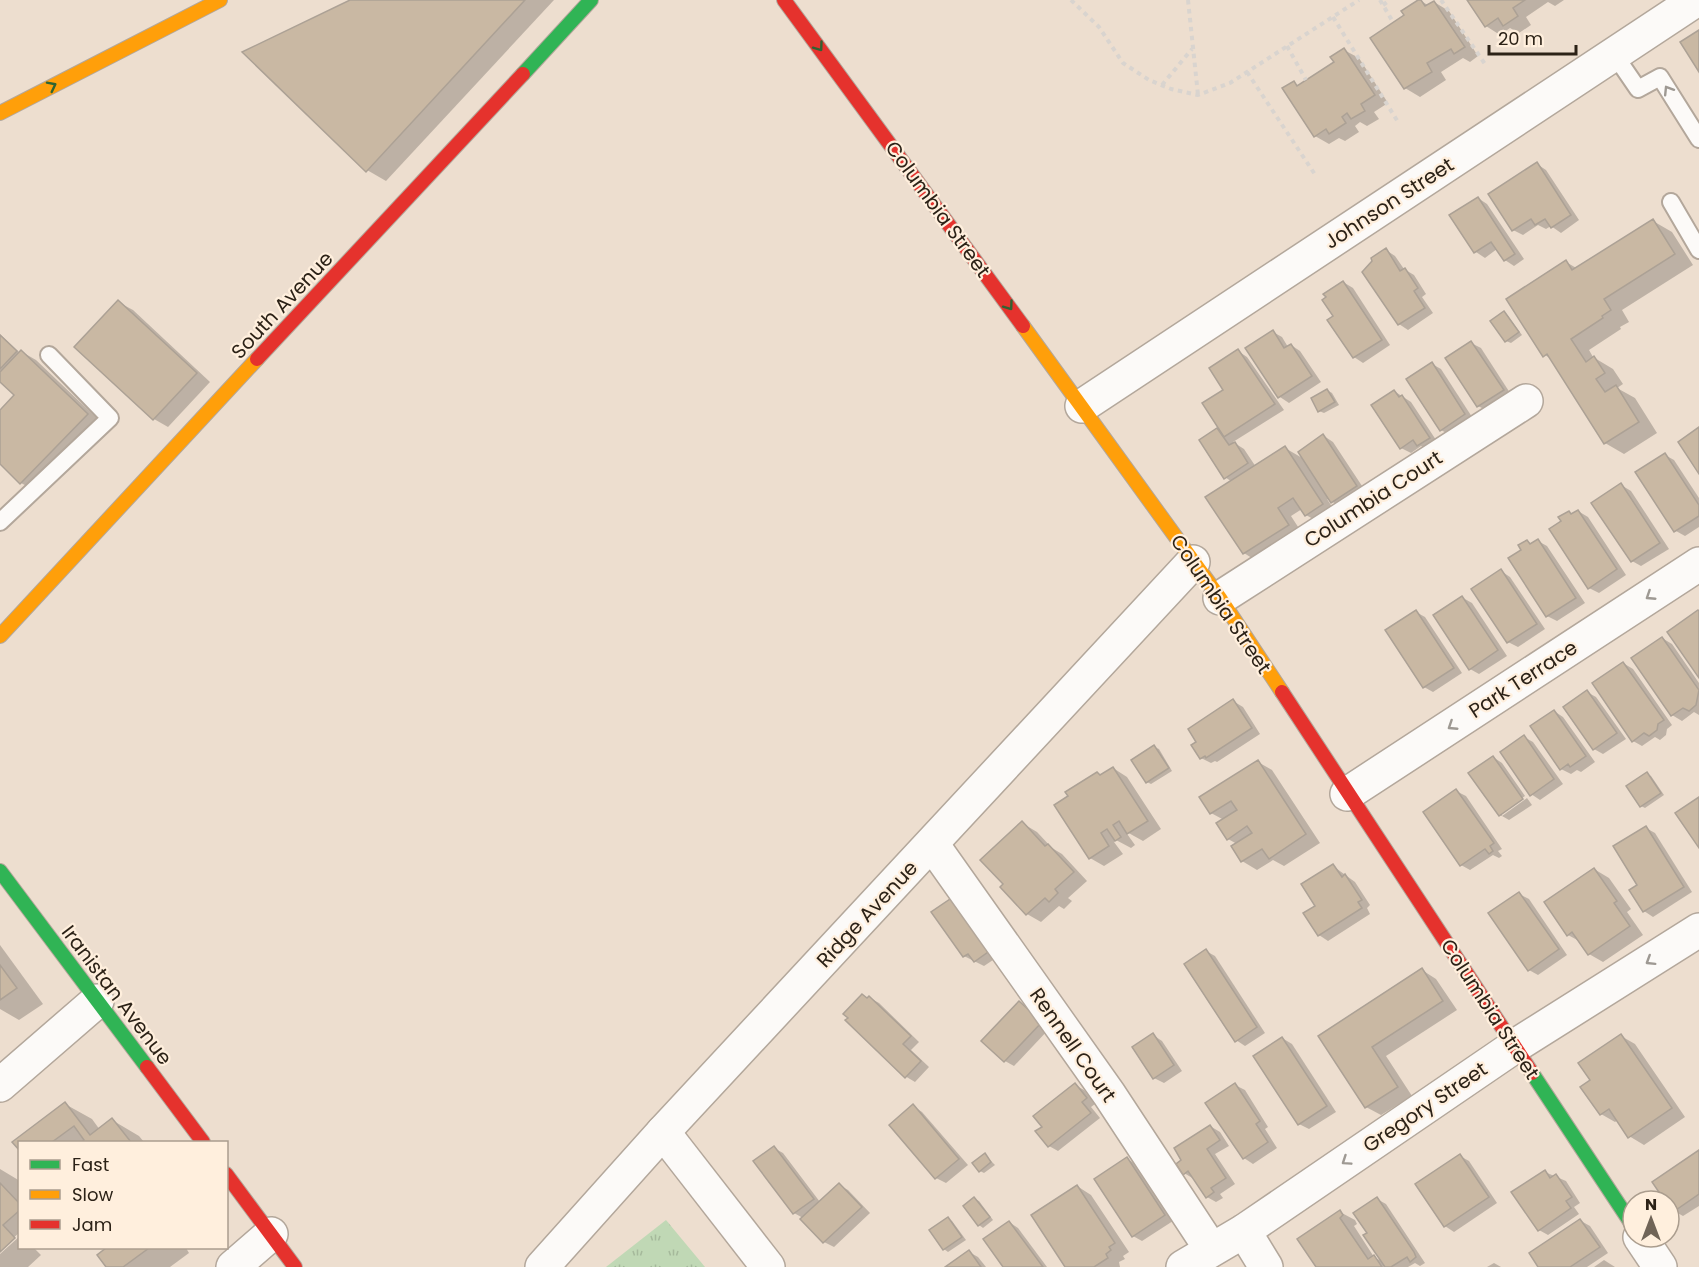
<svg xmlns="http://www.w3.org/2000/svg" width="1699" height="1267" viewBox="0 0 1699 1267" font-family="Poppins,sans-serif">
  <defs>
    <pattern id="grass-tufts" width="24" height="20" patternUnits="userSpaceOnUse" patternTransform="scale(1.5)"><rect width="24" height="20" fill="#c0d8b5"/><path d="M3 7l-1-3M5 7V3M7 7l1-3M15 17l-1-3M17 17v-4M19 17l1-3" fill="none" stroke="#a5b99b"/></pattern>
  </defs>
  <rect width="100%" height="100%" fill="#eddecf"/>
  <path fill="url(#grass-tufts)" d="M666 1220 705 1267H606Z"/>
  <g fill="#0003">
    <path d="M353 0H554L386 181 367 170Z"/>
    <path d="M1420 0 1429 6 1434 2 1449 11 1478 56 1470 62 1463 58 1441 72 1446 80 1420 97 1405 88 1372 38 1406 16Z"/>
    <path d="M1469 0H1564L1555 6 1548 2 1526 17 1531 25 1519 33 1510 28 1500 35 1486 26Z"/>
    <path d="M1344 50 1359 58 1388 103 1374 112 1379 119 1367 126 1360 122 1355 126 1359 132 1345 141 1339 138 1329 144 1315 136 1294 83 1299 86 1336 63Z"/>
    <path d="M1537 164 1546 170 1579 220 1561 233 1551 226 1546 229 1538 225 1523 235 1513 230Z"/>
    <path d="M1478 198 1487 204 1524 259 1514 266 1505 260 1497 249 1485 258 1476 252 1451 215Z"/>
    <path d="M1653 221 1672 232 1693 265 1622 310 1629 322 1620 327 1621 329 1589 350 1593 357 1613 369 1623 384 1617 388 1635 398 1657 433 1624 454 1605 443 1553 360 1545 355 1566 262 1578 269Z"/>
    <path d="M1386 250 1395 256 1404 269 1414 275 1426 294 1422 297 1433 313 1408 330 1399 324Z"/>
    <path d="M1343 282 1353 288 1390 345 1363 363 1354 357 1335 317Z"/>
    <path d="M118 302 133 310 210 382 168 427 154 419 76 347Z"/>
    <path d="M1504 313 1508 316 1522 335 1511 343 1506 341Z"/>
    <path d="M1273 332 1282 337 1288 347 1291 345 1300 351 1321 382 1289 403 1280 397 1248 348Z"/>
    <path d="M0 334 20 353 22 352 36 360 102 423 36 491 21 483 0 462V412L16 395 2 381 0 383Z"/>
    <path d="M1471 343 1481 348 1512 396 1488 411 1478 406Z"/>
    <path d="M1238 351 1247 357 1284 410 1233 442 1244 449 1256 467 1285 448 1304 459 1324 436 1333 442 1366 492 1342 507 1327 499 1336 513 1320 523 1306 515 1302 509 1291 516 1302 533 1258 562 1244 553 1232 482 1225 477 1201 441 1220 428 1225 390Z"/>
    <path d="M1432 364 1441 369 1474 420 1450 435 1441 430Z"/>
    <path d="M1327 390 1332 393 1339 405 1324 413 1319 411Z"/>
    <path d="M1394 391 1411 402 1438 443 1428 450 1421 446 1411 453 1401 448Z"/>
    <path d="M1665 455 1674 460 1699 498V527L1685 536 1676 531Z"/>
    <path d="M1621 485 1631 491 1669 549 1641 566 1632 561Z"/>
    <path d="M1578 511 1588 517 1626 575 1599 593 1589 588 1563 522 1569 512 1573 515Z"/>
    <path d="M1527 541 1532 544 1538 541 1547 546 1585 603 1557 621 1547 616 1523 550Z"/>
    <path d="M1501 571 1510 577 1545 629 1518 647 1508 642Z"/>
    <path d="M1463 598 1472 603 1507 656 1479 674 1470 669Z"/>
    <path d="M1416 612 1425 617 1462 673 1433 692 1424 687Z"/>
    <path d="M1662 638 1672 644 1699 683V715L1694 712 1682 721 1672 715Z"/>
    <path d="M1623 663 1633 669 1672 725 1667 729 1666 735 1660 740 1655 737 1642 746 1633 741Z"/>
    <path d="M1587 692 1596 697 1626 739 1603 754 1594 749Z"/>
    <path d="M1233 701 1243 707 1260 734 1217 762 1215 761 1211 763 1201 758Z"/>
    <path d="M1554 711 1563 717 1595 762 1581 772 1577 770 1571 774 1561 769Z"/>
    <path d="M1524 737 1533 742 1563 784 1540 800 1531 794Z"/>
    <path d="M1154 747 1159 749 1172 771 1151 784 1147 782Z"/>
    <path d="M1493 757 1502 763 1525 796 1502 812V816L1500 815Z"/>
    <path d="M1258 762 1272 770 1320 843 1284 866 1273 860 1257 870 1242 861 1233 847 1237 844 1228 839 1224 820 1211 813Z"/>
    <path d="M1113 768 1127 777 1161 829 1143 841 1125 831 1135 845 1131 848 1116 840 1114 842 1123 854 1104 866 1090 858 1097 773 1101 776Z"/>
    <path d="M1647 774 1651 776 1664 795 1645 808 1641 806Z"/>
    <path d="M1456 791 1466 796 1502 849 1498 851 1502 856 1499 858 1493 855 1470 870 1461 865Z"/>
    <path d="M1527 798 1532 805 1509 820 1502 816Z"/>
    <path d="M1022 823 1037 832 1052 848 1062 854 1087 881 1068 898 1072 901 1064 909 1059 906 1041 922 1027 914Z"/>
    <path d="M1646 828 1655 833 1692 892 1653 917 1644 911 1639 885Z"/>
    <path d="M1333 866 1355 882 1370 905 1367 908 1370 914 1328 941 1319 935 1317 906Z"/>
    <path d="M1594 869 1609 878 1631 909 1627 912 1643 935 1603 962 1589 954 1581 942 1568 935Z"/>
    <path d="M1519 894 1529 899 1567 955 1538 975 1529 970Z"/>
    <path d="M956 897 996 958 984 966 964 956 934 913Z"/>
    <path d="M0 945 43 1004 19 1020 0 1009Z"/>
    <path d="M1206 951 1215 956 1265 1033 1245 1046 1236 1040Z"/>
    <path d="M1422 970 1436 979 1457 1010 1386 1056 1412 1096 1381 1115 1366 1107 1320 1036Z"/>
    <path d="M870 998 879 1003 919 1042 911 1050 929 1067 915 1082 905 1076 868 999Z"/>
    <path d="M1019 1003 1029 1008 1050 1028 1014 1066 1005 1061Z"/>
    <path d="M1153 1035 1162 1041 1182 1071 1164 1083 1154 1078Z"/>
    <path d="M1621 1036 1635 1044 1685 1117 1644 1145 1629 1136 1618 1120 1615 1122 1601 1114 1592 1081Z"/>
    <path d="M1282 1038 1292 1044 1336 1112 1309 1129 1299 1124Z"/>
    <path d="M1075 1085 1084 1090 1095 1104 1091 1107 1100 1118 1058 1151 1049 1146 1044 1127Z"/>
    <path d="M1235 1085 1245 1090 1268 1127 1265 1129 1277 1148 1253 1164 1244 1158Z"/>
    <path d="M65 1104 92 1119 100 1130 112 1120 139 1136 144 1142H14Z"/>
    <path d="M913 1106 922 1112 968 1165 946 1183 936 1178Z"/>
    <path d="M1210 1126 1220 1132 1229 1146 1215 1154 1235 1184 1220 1194 1223 1198 1216 1202 1207 1197 1194 1179 1184 1173Z"/>
    <path d="M774 1148 783 1153 820 1202 839 1185 848 1190 870 1213 834 1247 824 1242 803 1218 794 1213 755 1161Z"/>
    <path d="M1699 1152V1206L1683 1216 1674 1211 1667 1201Z"/>
    <path d="M985 1155 995 1165 984 1173 980 1171Z"/>
    <path d="M1460 1156 1469 1161 1497 1203 1454 1232 1445 1226Z"/>
    <path d="M1127 1159 1136 1164 1173 1221 1142 1241 1133 1236Z"/>
    <path d="M0 1169 20 1181V1189L18 1190 20 1192V1232L0 1250Z"/>
    <path d="M1545 1172 1566 1181 1580 1203 1574 1207 1579 1214 1548 1235 1539 1230Z"/>
    <path d="M1077 1186 1091 1195 1129 1252 1123 1256 1125 1259 1119 1262 1120 1267H1067Z"/>
    <path d="M974 1199 979 1201 993 1220 983 1228 979 1225 965 1207Z"/>
    <path d="M1377 1199 1386 1204 1425 1263 1420 1266 1415 1263 1408 1267H1318L1340 1212 1355 1220 1357 1224 1354 1226 1374 1257 1383 1262 1369 1233Z"/>
    <path d="M948 1219 952 1221 966 1240 948 1252 944 1249 931 1230Z"/>
    <path d="M1581 1221 1590 1226 1608 1253 1587 1267H1540Z"/>
    <path d="M1009 1222 1018 1228 1047 1267H1005Z"/>
    <path d="M20 1236V1248H34L41 1255 28 1267H0V1254Z"/>
    <path d="M107 1248H186L189 1253 170 1267H108Z"/>
    <path d="M969 1252 978 1257 986 1267H948Z"/>
    <path d="M1604 1260 1615 1267H1594Z"/>
    <path d="M1494 1263 1501 1267H1487Z"/>
  </g>
  <g fill="#c9b8a3" stroke="#aca195" stroke-width="1.5">
    <path d="M350 0H525L366 172 242 52Z"/>
    <path d="M1418 0H1421L1425 6 1434 1 1465 47 1454 54 1451 49 1427 63 1432 72 1404 89 1370 38 1404 15 1401 11Z"/>
    <path d="M1467 0H1525L1513 8 1518 16 1503 26 1498 18 1485 27Z"/>
    <path d="M1699 30V72L1680 42Z"/>
    <path d="M1344 48 1375 95 1361 104 1365 111 1351 119 1347 113 1342 117 1346 123 1329 134 1326 129 1314 137 1282 88 1294 81 1297 86 1334 62 1330 57Z"/>
    <path d="M1537 162 1571 215 1551 228 1545 219 1535 225 1531 219 1512 231 1488 194Z"/>
    <path d="M1478 197 1515 254 1504 261 1491 242 1474 253 1449 215Z"/>
    <path d="M1653 219 1675 254 1604 299 1611 310 1602 316 1603 318 1571 339 1586 362 1594 356 1605 373 1596 379 1605 392 1616 385 1639 422 1604 444 1547 354 1543 357 1506 299 1566 260 1572 270Z"/>
    <path d="M1386 248 1400 271 1405 268 1418 288 1414 291 1425 308 1398 325 1362 272 1372 261 1371 258Z"/>
    <path d="M1343 281 1382 340 1353 358 1327 320 1333 316 1322 300 1326 297 1323 294Z"/>
    <path d="M118 300 197 373 153 420 74 347Z"/>
    <path d="M1504 311 1519 332 1505 342 1490 321Z"/>
    <path d="M1273 330 1284 348 1291 344 1312 376 1278 398 1245 348Z"/>
    <path d="M0 335 17 351 0 369Z"/>
    <path d="M1471 341 1504 390 1477 407 1445 358Z"/>
    <path d="M1238 349 1275 404 1224 437 1202 403 1223 390 1209 368Z"/>
    <path d="M21 350 88 414 20 484 0 464V410L14 395 0 382V372Z"/>
    <path d="M1432 362 1465 414 1440 431 1406 379Z"/>
    <path d="M1327 389 1335 402 1318 412 1311 398Z"/>
    <path d="M1394 390 1399 397 1402 395 1430 438 1417 446 1413 440 1400 449 1371 405Z"/>
    <path d="M1699 427V474L1678 442Z"/>
    <path d="M1217 428 1229 445 1235 442 1248 463 1224 479 1199 440Z"/>
    <path d="M1323 434 1357 486 1331 503 1298 452Z"/>
    <path d="M1285 446 1323 504 1305 516 1293 498 1278 508 1289 525 1243 554 1205 497Z"/>
    <path d="M1665 453 1699 505V516L1674 532 1635 472Z"/>
    <path d="M1621 483 1660 543 1631 562 1591 503Z"/>
    <path d="M1578 510 1617 569 1588 589 1549 529 1561 521 1558 517 1569 511 1571 514Z"/>
    <path d="M1538 539 1576 598 1546 617 1508 558 1521 550 1518 545 1527 540 1530 544Z"/>
    <path d="M1501 569 1537 624 1507 643 1471 589Z"/>
    <path d="M1462 596 1498 650 1469 670 1433 615Z"/>
    <path d="M1416 610 1454 668 1423 688 1385 630Z"/>
    <path d="M1698 610 1699 611V678L1667 632Z"/>
    <path d="M1662 637 1699 690 1696 705 1689 711 1683 708 1671 716 1631 658Z"/>
    <path d="M1623 662 1664 720 1658 724 1657 730 1649 736 1644 733 1632 742 1592 683Z"/>
    <path d="M1587 690 1617 733 1593 750 1563 707Z"/>
    <path d="M1233 699 1252 728 1206 758 1205 756 1200 759 1191 745 1196 742 1188 729Z"/>
    <path d="M1554 710 1586 756 1570 767 1568 764 1560 770 1530 726Z"/>
    <path d="M1524 735 1554 779 1530 796 1500 752Z"/>
    <path d="M1154 745 1169 768 1146 783 1131 760Z"/>
    <path d="M1493 756 1523 799 1499 816 1468 773Z"/>
    <path d="M1258 760 1306 834 1269 859 1262 849 1241 862 1231 846 1252 833 1247 826 1227 840 1216 823 1237 810 1231 801 1210 814 1199 797Z"/>
    <path d="M1113 767 1148 821 1127 834 1119 821 1113 825 1121 837 1115 841 1107 829 1101 833 1109 846 1089 859 1054 805 1068 796 1065 792 1097 772 1100 775Z"/>
    <path d="M1647 772 1661 793 1640 807 1626 786Z"/>
    <path d="M1456 789 1494 843 1490 846 1493 851 1489 854 1485 849 1460 866 1423 812Z"/>
    <path d="M1699 797V848L1675 813Z"/>
    <path d="M1022 821 1045 846 1048 844 1074 872 1055 889 1058 893 1049 902 1045 898 1026 915 1000 887 1003 884 980 860Z"/>
    <path d="M1646 826 1684 887 1643 912 1629 890 1637 885 1613 846Z"/>
    <path d="M1333 864 1342 877 1345 874 1362 900 1358 902 1362 908 1318 936 1303 913 1315 906 1301 884Z"/>
    <path d="M1594 868 1617 901 1614 903 1630 926 1588 955 1572 932 1567 936 1544 902Z"/>
    <path d="M1519 892 1559 949 1528 971 1488 913Z"/>
    <path d="M956 895 988 941 983 944 988 952 974 962 968 954 963 957 931 912Z"/>
    <path d="M1206 949 1257 1027 1235 1042 1184 964Z"/>
    <path d="M0 965 17 988 0 1000Z"/>
    <path d="M1422 968 1443 1001 1372 1047 1398 1087 1365 1108 1318 1036Z"/>
    <path d="M862 994 867 998 869 996 911 1036 903 1044 921 1061 905 1078 845 1020 848 1018 843 1014Z"/>
    <path d="M1019 1001 1042 1022 1004 1062 981 1041Z"/>
    <path d="M1153 1033 1174 1065 1153 1079 1132 1047Z"/>
    <path d="M1621 1034 1672 1108 1628 1138 1609 1109 1600 1115 1580 1087 1590 1080 1578 1063Z"/>
    <path d="M1282 1037 1327 1106 1298 1125 1253 1056Z"/>
    <path d="M1075 1083 1087 1098 1082 1102 1091 1113 1048 1147 1035 1131 1042 1127 1033 1116Z"/>
    <path d="M1235 1083 1260 1121 1256 1124 1268 1142 1243 1159 1205 1103Z"/>
    <path d="M65 1102 90 1135 112 1118 131 1142H82L84 1140 74 1126 52 1142H20V1151L12 1142Z"/>
    <path d="M913 1104 959 1159 935 1179 889 1125Z"/>
    <path d="M1210 1125 1220 1140 1207 1149 1226 1178 1211 1188 1214 1192 1206 1198 1188 1171 1183 1175 1176 1164 1181 1160 1174 1148Z"/>
    <path d="M774 1146 814 1199 793 1214 753 1161Z"/>
    <path d="M1699 1150V1194L1673 1212 1669 1206V1201H1665L1652 1182Z"/>
    <path d="M985 1153 991 1162 979 1172 972 1163Z"/>
    <path d="M1460 1154 1489 1197 1444 1227 1415 1184Z"/>
    <path d="M1127 1157 1165 1215 1132 1237 1094 1179Z"/>
    <path d="M1545 1170 1550 1178 1556 1174 1572 1197 1566 1201 1571 1208 1538 1231 1511 1192Z"/>
    <path d="M0 1183 20 1204V1210L3 1225 15 1238 0 1252Z"/>
    <path d="M839 1183 862 1207 823 1243 800 1219Z"/>
    <path d="M1077 1185 1115 1243 1109 1247 1111 1250 1106 1254 1108 1258 1094 1267H1065L1031 1215Z"/>
    <path d="M974 1197 990 1217 978 1226 963 1206Z"/>
    <path d="M1377 1197 1414 1252 1416 1257 1410 1262 1407 1257 1391 1267H1385L1363 1235 1367 1233 1353 1213Z"/>
    <path d="M1340 1210 1343 1215 1340 1218 1368 1259 1374 1255 1382 1267H1316L1297 1239Z"/>
    <path d="M948 1217 962 1237 943 1250 929 1230Z"/>
    <path d="M1580 1219 1600 1247 1570 1267H1538L1529 1253Z"/>
    <path d="M1009 1221 1043 1267H1003L983 1239Z"/>
    <path d="M106 1248H149L123 1267H106L97 1255Z"/>
    <path d="M969 1250 981 1267H945Z"/>
  </g>
  <g fill="none" stroke-linecap="round" stroke-linejoin="round">
    <defs>
      <g id="lane">
        <path d="M1614 54 1638 89 1660 77 1699 139"/>
        <path d="M1671 202 1699 250"/>
        <path d="M0 522 110 418 49 355"/>
      </g>
      <g id="street">
        <path d="M1082 406 1696 0"/>
        <path d="M1220 598 1526 401"/>
        <path d="M1347 794 1699 564"/>
        <path d="M932 844 1109 1094 1211 1249"/>
        <path d="M0 1085 97 1001"/>
        <path d="M663 1132 768 1267"/>
        <path d="M1244 1231 1266 1267"/>
        <path d="M1640 1237 1660 1267"/>
        <path d="M233 1267 271 1234"/>
        <path d="M542 1267 663 1132 1193 562"/>
        <path d="M1183 1267 1244 1231 1515 1046 1699 930"/>
      </g>
      <g id="fast">
        <path d="M523 74 591 0"/>
        <path d="M0 871 147 1067"/>
        <path d="M1532 1073 1633 1226"/>
      </g>
      <g id="slow">
        <path d="M0 113 220 0"/>
        <path d="M1023 326 1220 598 1282 692"/>
        <path d="M0 636 257 359"/>
      </g>
      <g id="jam">
        <path d="M784 0 1023 326"/>
        <path d="M257 359 523 74"/>
        <path d="M1282 692 1532 1073"/>
        <path d="M147 1067 203 1142"/>
        <path d="M226 1174 295 1267"/>
      </g>
    </defs>
    <use href="#lane" stroke="#b3a79b" stroke-width="20"/>
    <use href="#street" stroke="#b3a79b" stroke-width="36"/>
    <use href="#fast" stroke="#b3a79b" stroke-width="16"/>
    <use href="#slow" stroke="#b3a79b" stroke-width="16"/>
    <use href="#jam" stroke="#b3a79b" stroke-width="16"/>
    <g stroke="#d9d4cf" stroke-width="4" stroke-dasharray="4.5 4.5" stroke-linecap="butt">
      <path d="M1071 0 1099 27 1123 63 1149 80 1171 89 1198 95 1230 83 1359 0"/>
      <path d="M1188 0 1198 95"/>
      <path d="M1380 0 1393 22"/>
      <path d="M1441 0 1485 64"/>
      <path d="M1383 5 1390 0"/>
      <path d="M1333 17 1398 122"/>
      <path d="M1287 46 1306 80"/>
      <path d="M1247 72 1316 176"/>
      <path d="M1162 85 1192 49"/>
    </g>
    <use href="#lane" stroke="#fcfaf8" stroke-width="16"/>
    <use href="#street" stroke="#fcfaf8" stroke-width="33"/>
    <use href="#fast" stroke="#30b455" stroke-width="14"/>
    <use href="#slow" stroke="#ff9f0a" stroke-width="14"/>
    <use href="#jam" stroke="#e5322d" stroke-width="14"/>
  </g>
  <defs><path id="oneway-chevron" d="M-2-3.5L2.5 0L-2 3.5" fill="none" stroke-width="1.6" stroke-linecap="round" stroke-linejoin="round" transform="scale(1.5)"/></defs>
  <g stroke="#2e6433">
    <use href="#oneway-chevron" transform="translate(819 47) rotate(54)"/>
    <use href="#oneway-chevron" transform="translate(52 86) rotate(-27)"/>
    <use href="#oneway-chevron" transform="translate(1009 306) rotate(54)"/>
  </g>
  <g stroke="#9e9993">
    <use href="#oneway-chevron" transform="translate(1668 90) rotate(-122)"/>
    <use href="#oneway-chevron" transform="translate(1650 596) rotate(147)"/>
    <use href="#oneway-chevron" transform="translate(1452 726) rotate(147)"/>
    <use href="#oneway-chevron" transform="translate(1650 961) rotate(148)"/>
    <use href="#oneway-chevron" transform="translate(1346 1161) rotate(146)"/>
  </g>
  <g text-anchor="middle" dominant-baseline="central" stroke-width="4.5" stroke-linejoin="round" paint-order="stroke">
    <g font-size="20" fill="#2c2217" stroke="#ffefdd">
      <text transform="translate(1389 203) rotate(-33)">Johnson Street</text>
      <text transform="translate(938 209) rotate(54)">Columbia Street</text>
      <text transform="translate(282 305) rotate(-47)">South Avenue</text>
      <text transform="translate(1373 499) rotate(-33)">Columbia Court</text>
      <text transform="translate(1221 604) rotate(56)">Columbia Street</text>
      <text transform="translate(1523 679) rotate(-33)">Park Terrace</text>
      <text transform="translate(867 914) rotate(-47)">Ridge Avenue</text>
      <text transform="translate(117 995) rotate(53)">Iranistan Avenue</text>
      <text transform="translate(1490 1009) rotate(57)">Columbia Street</text>
      <text transform="translate(1073 1045) rotate(55)">Rennell Court</text>
      <text transform="translate(1425 1107) rotate(-34)">Gregory Street</text>
    </g>
  </g>
  <rect x="18" y="1141" width="210" height="108" fill="#ffefdd" stroke="#ab9d8e" stroke-width="1.5"/>
  <rect x="30" y="1160" width="30" height="9" fill="#30b455" stroke="#ab9d8e" stroke-width="1.5"/>
  <text x="72" y="1171" font-size="18" fill="#2c2217">Fast</text>
  <rect x="30" y="1190" width="30" height="9" fill="#ff9f0a" stroke="#ab9d8e" stroke-width="1.5"/>
  <text x="72" y="1201" font-size="18" fill="#2c2217">Slow</text>
  <rect x="30" y="1220" width="30" height="9" fill="#e5322d" stroke="#ab9d8e" stroke-width="1.5"/>
  <text x="72" y="1231" font-size="18" fill="#2c2217">Jam</text>
  <g transform="translate(1651 1219)"><circle r="28" fill="#ffefdd" stroke="#ab9d8e" stroke-width="1.5"/>
  <path d="M0-4.5L10 22L0 15L-10 22Z" fill="#706457"/>
  <text y="-9" font-size="16" font-weight="bold" text-anchor="middle" fill="#2c2217">N</text>
  </g>
  <path d="M1489 45v9h87v-9" fill="none" stroke="#2c2217" stroke-width="3"/>
  <text x="1498" y="45" font-size="18" fill="#2c2217" stroke="#ffefdd" stroke-width="4.5" paint-order="stroke">20 m</text>
</svg>
